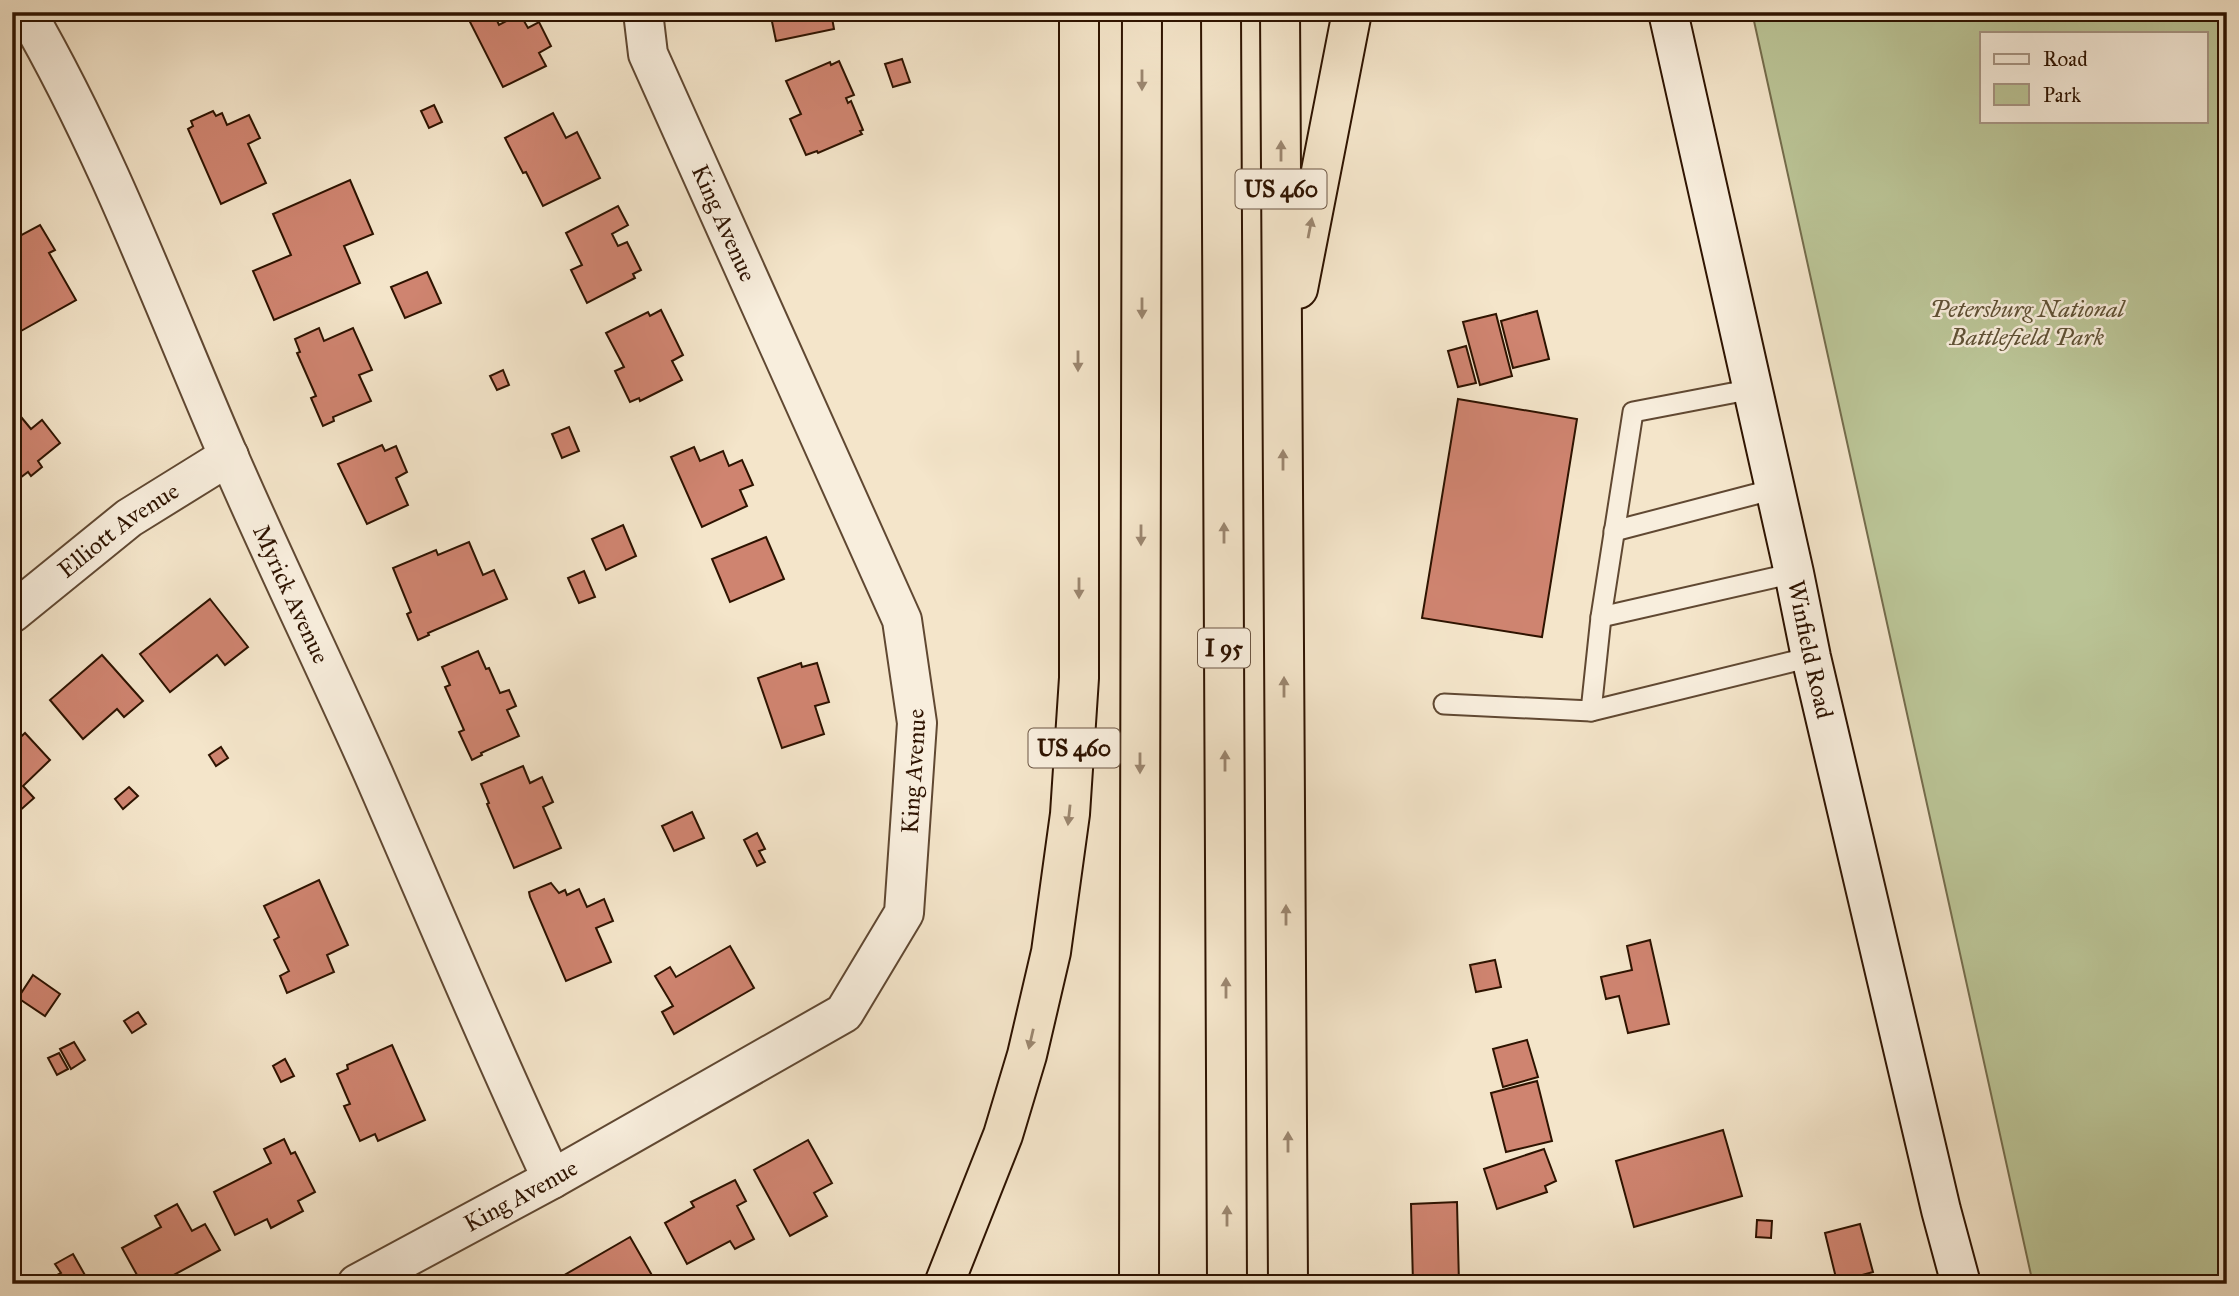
<svg xmlns="http://www.w3.org/2000/svg" width="2239" height="1296" viewBox="0 0 2239 1296" font-family="'IM FELL Great Primer',serif">
  <rect width="100%" height="100%" fill="#f4e5ca"/>
  <filter id="stains"><feTurbulence type="fractalNoise" baseFrequency=".00286" numOctaves="4"/><feColorMatrix values="0 0 0 0 .2 0 0 0 0 .09 0 0 0 0 .02 0 0 0 .5 -.17"/></filter>
  <radialGradient id="worn" r=".72"><stop offset=".6" stop-color="#630" stop-opacity="0"/><stop offset="1" stop-color="#630" stop-opacity=".3"/></radialGradient>
  <path fill="#bbc597" stroke="#746c4c" stroke-width="2" fill-rule="evenodd" d="M1752 12H2227V1284H2033ZM1982 33H2206V121H1982Z"/>
  <g fill="#cf8470" stroke="#2e1300" stroke-width="2">
    <path d="M484 12H493L499 25 520 14 528 28 539 22 551 46 539 53 546 66 503 87 469 20Z"/>
    <path d="M770 12H831L834 29 776 41Z"/>
    <path d="M902 59 910 82 893 87 885 64Z"/>
    <path d="M839 61 854 95 846 98 848 103 851 101 863 130 860 131 862 134 818 153 817 151 806 155 790 119 801 114 786 81 830 62 831 65Z"/>
    <path d="M434 105 442 122 429 128 421 111Z"/>
    <path d="M213 111 216 116 222 113 227 125 249 115 260 138 248 144 266 183 221 204 188 129 193 126 191 121Z"/>
    <path d="M553 113 566 138 577 132 600 178 543 206 526 172 523 173 505 138Z"/>
    <path d="M350 180 373 234 344 246 360 283 274 320 253 271 291 255 273 214Z"/>
    <path d="M618 206 628 225 612 234 618 246 627 242 641 270 633 274 635 278 587 303 571 270 582 265 566 233Z"/>
    <path d="M40 225 55 250 49 253 76 300 21 331 12 315V240Z"/>
    <path d="M427 272 441 303 405 318 391 287Z"/>
    <path d="M661 310 683 355 672 361 682 380 640 401 639 398 630 402 615 371 624 367 606 333 648 312 650 316Z"/>
    <path d="M1537 311 1549 359 1513 368 1501 321Z"/>
    <path d="M1496 314 1512 376 1480 385 1463 322Z"/>
    <path d="M319 328 324 341 353 328 372 370 359 375 371 401 333 417 334 421 323 426 311 398 316 396 297 353 300 352 295 339Z"/>
    <path d="M1466 346 1476 383 1458 387 1448 351Z"/>
    <path d="M503 370 509 385 497 390 490 376Z"/>
    <path d="M1458 399 1577 419 1542 637 1422 618Z"/>
    <path d="M12 406 31 429 42 420 60 443 38 461 42 467 31 476 28 472 12 484Z"/>
    <path d="M569 427 579 451 562 458 552 434Z"/>
    <path d="M382 445 385 451 396 446 407 472 396 478 408 505 367 524 338 464Z"/>
    <path d="M694 447 700 461 723 451 729 466 742 460 753 485 740 490 747 506 702 527 671 457Z"/>
    <path d="M623 525 636 556 606 570 592 539Z"/>
    <path d="M766 537 784 579 730 602 712 559Z"/>
    <path d="M469 542 483 575 494 570 507 599 428 633 429 635 418 640 407 614 411 612 393 568 436 550 438 555Z"/>
    <path d="M584 571 595 597 579 603 568 578Z"/>
    <path d="M210 599 248 647 225 665 217 655 170 692 140 654Z"/>
    <path d="M478 651 486 669 489 668 500 693 509 690 516 706 507 710 519 736 481 753 482 755 472 760 459 732 464 730 445 687 450 685 442 667Z"/>
    <path d="M102 655 143 701 124 717 117 709 83 739 50 700Z"/>
    <path d="M801 663 802 667 817 663 829 702 815 706 824 734 782 748 758 678Z"/>
    <path d="M25 733 50 760 23 786 34 798 16 814 12 810V745Z"/>
    <path d="M221 747 228 758 216 766 209 755Z"/>
    <path d="M523 766 530 783 542 777 553 802 543 807 561 848 514 868 487 804 489 803 481 784Z"/>
    <path d="M129 787 138 796 123 809 115 799Z"/>
    <path d="M692 812 704 838 674 851 662 826Z"/>
    <path d="M757 833 765 849 759 851 765 862 757 866 744 840Z"/>
    <path d="M319 880 348 945 327 955 334 972 287 993 280 976 289 971 274 940 279 937 264 906Z"/>
    <path d="M551 883 559 893 565 890 567 895 579 889 587 907 604 899 613 921 596 928 611 962 566 981 530 897 529 892Z"/>
    <path d="M1650 940 1669 1024 1628 1033 1619 996 1606 999 1601 977 1632 970 1627 946Z"/>
    <path d="M730 946 754 988 674 1034 662 1012 673 1006 655 976 670 967 676 977Z"/>
    <path d="M1495 960 1501 987 1476 992 1470 965Z"/>
    <path d="M33 975 60 994 45 1016 18 998Z"/>
    <path d="M138 1012 146 1024 132 1033 124 1021Z"/>
    <path d="M1527 1040 1538 1077 1503 1087 1493 1049Z"/>
    <path d="M74 1042 85 1060 71 1069 60 1049Z"/>
    <path d="M392 1045 425 1120 378 1141 375 1134 360 1141 344 1106 350 1104 337 1074 348 1069 347 1065Z"/>
    <path d="M59 1053 68 1069 57 1075 48 1058Z"/>
    <path d="M285 1059 294 1076 281 1082 273 1066Z"/>
    <path d="M1537 1081 1552 1141 1506 1152 1491 1093Z"/>
    <path d="M1723 1130 1742 1196 1634 1227 1616 1161Z"/>
    <path d="M284 1139 291 1154 295 1152 315 1192 298 1201 303 1211 271 1228 267 1219 235 1235 214 1192 271 1163 264 1149Z"/>
    <path d="M808 1140 832 1183 814 1193 827 1216 790 1236 754 1170Z"/>
    <path d="M1544 1149 1556 1181 1545 1186 1547 1192 1497 1209 1484 1169Z"/>
    <path d="M735 1180 746 1201 737 1206 754 1239 735 1249 730 1241 687 1264 665 1223 694 1207 691 1202Z"/>
    <path d="M1457 1202 1459 1284H1413L1411 1204Z"/>
    <path d="M177 1204 192 1231 205 1224 220 1250 157 1284H142L122 1248 161 1227 155 1216Z"/>
    <path d="M1757 1220 1772 1221 1771 1238 1756 1237Z"/>
    <path d="M1860 1224 1873 1272 1837 1282 1825 1233Z"/>
    <path d="M630 1237 657 1284H556L554 1281Z"/>
    <path d="M73 1254 90 1284H41L61 1273 55 1264Z"/>
  </g>
  <g fill="none" stroke-linecap="round" stroke-linejoin="round">
    <defs>
      <g id="lane">
        <path d="M1614 531 1775 489"/>
        <path d="M1601 617 1794 573"/>
        <path d="M1444 704 1591 711 1601 617 1633 412 1753 389"/>
        <path d="M1591 711 1811 657"/>
      </g>
      <g id="street">
        <path id="s1" d="M26 12C108 154 164 307 229 457 275 563 326 667 373 773 432 908 489 1045 552 1179"/>
        <path id="s2" d="M12 613 129 518 229 456"/>
        <path id="s3" d="M357 1284 552 1179 844 1013 904 913 917 723 902 620 648 54 643 12"/>
      </g>
      <g id="secondary">
        <path id="s4" d="M1668 12 1794 573 1811 657 1941 1210 1961 1284"/>
      </g>
      <g id="highway">
        <path d="M1221 12 1227 1284"/>
        <path d="M1280 12 1288 1284"/>
        <path d="M1298 289 1352 12"/>
        <path d="M944 1284 1003 1135 1027 1055 1051 952 1070 814 1079 678V12"/>
        <path d="M1139 1284 1142 12"/>
      </g>
    </defs>
    <use href="#lane" stroke="#604832" stroke-width="23"/>
    <use href="#street" stroke="#604832" stroke-width="42"/>
    <use href="#secondary" stroke="#2e1300" stroke-width="42"/>
    <use href="#highway" stroke="#2e1300" stroke-width="42"/>
    <use href="#lane" stroke="#f8eedd" stroke-width="19"/>
    <use href="#street" stroke="#f8eedd" stroke-width="38"/>
    <use href="#secondary" stroke="#f8eedd" stroke-width="38"/>
    <use href="#highway" stroke="#f4e5ca" stroke-width="38"/>
  </g>
  <defs><path id="oneway-solid" d="M-6-.8H1V-3.2L6.5 0L1 3.2V.8H-6Z" transform="scale(1.75)"/></defs>
  <g fill="#9b866f">
    <use href="#oneway-solid" transform="translate(1142 80) rotate(90)"/>
    <use href="#oneway-solid" transform="translate(1281 151) rotate(-90)"/>
    <use href="#oneway-solid" transform="translate(1310 228) rotate(-79)"/>
    <use href="#oneway-solid" transform="translate(1142 308) rotate(90)"/>
    <use href="#oneway-solid" transform="translate(1078 361) rotate(90)"/>
    <use href="#oneway-solid" transform="translate(1283 460) rotate(-90)"/>
    <use href="#oneway-solid" transform="translate(1224 533) rotate(-90)"/>
    <use href="#oneway-solid" transform="translate(1141 535) rotate(90)"/>
    <use href="#oneway-solid" transform="translate(1079 588) rotate(90)"/>
    <use href="#oneway-solid" transform="translate(1284 687) rotate(-90)"/>
    <use href="#oneway-solid" transform="translate(1225 761) rotate(-90)"/>
    <use href="#oneway-solid" transform="translate(1140 763) rotate(90)"/>
    <use href="#oneway-solid" transform="translate(1069 815) rotate(96)"/>
    <use href="#oneway-solid" transform="translate(1286 915) rotate(-90)"/>
    <use href="#oneway-solid" transform="translate(1226 988) rotate(-90)"/>
    <use href="#oneway-solid" transform="translate(1031 1039) rotate(103)"/>
    <use href="#oneway-solid" transform="translate(1288 1142) rotate(-90)"/>
    <use href="#oneway-solid" transform="translate(1227 1216) rotate(-90)"/>
  </g>
  <g text-anchor="middle" dominant-baseline="central" stroke-width="5" stroke-linejoin="round" paint-order="stroke">
    <g fill="#f8eedd" stroke="#6b5542" stroke-width="2">
      <rect x="1235.5" y="169.5" width="91" height="39" rx="5"/>
      <rect x="1198" y="628.5" width="52" height="39" rx="5"/>
      <rect x="1028.5" y="728.5" width="91" height="39" rx="5"/>
    </g>
    <g font-size="23" font-weight="bold" fill="#2e1300">
      <text x="1281" y="189">US 460</text>
      <text x="1224" y="648">I 95</text>
      <text x="1074" y="748">US 460</text>
    </g>
    <g font-size="24" fill="#2e1300" stroke="#f8eedd">
      <text transform="translate(724 223) rotate(66)">King Avenue</text>
      <text stroke="none"><textPath href="#s2" startOffset="135">Elliott Avenue</textPath></text>
      <text stroke="none"><textPath href="#s1" startOffset="640">Myrick Avenue</textPath></text>
      <text stroke="none"><textPath href="#s4" startOffset="653">Winfield Road</textPath></text>
      <text stroke="none"><textPath href="#s3" startOffset="816">King Avenue</textPath></text>
      <text stroke="none"><textPath href="#s3" startOffset="186">King Avenue</textPath></text>
    </g>
    <g font-size="24" font-style="italic" fill="#5f5135" stroke="#f8eedd">
      <text x="2027" y="309">Petersburg National<tspan x="2027" dy="28">Battlefield Park</tspan></text>
    </g>
  </g>
  <rect width="2239" height="1296" fill="none" stroke="#f4e5ca" stroke-width="42"/>
  <rect x="14" y="14" width="2211" height="1268" fill="none" stroke="#2e1300" stroke-width="3.5"/>
  <rect x="21" y="21" width="2197" height="1254" fill="none" stroke="#2e1300" stroke-width="2"/>
  <rect x="1980" y="32" width="228" height="91" fill="#f8eedd" stroke="#a79685" stroke-width="2"/>
  <rect x="1994" y="54" width="35" height="10" fill="#f8eedd" stroke="#a79685" stroke-width="2"/>
  <text x="2043" y="66" font-size="21" fill="#2e1300">Road</text>
  <rect x="1994" y="84" width="35" height="21" fill="#bbc597" stroke="#a79685" stroke-width="2"/>
  <text x="2043" y="102" font-size="21" fill="#2e1300">Park</text>
  <rect width="100%" height="100%" filter="url(#stains)"/>
  <rect width="100%" height="100%" fill="url(#worn)"/>
</svg>
